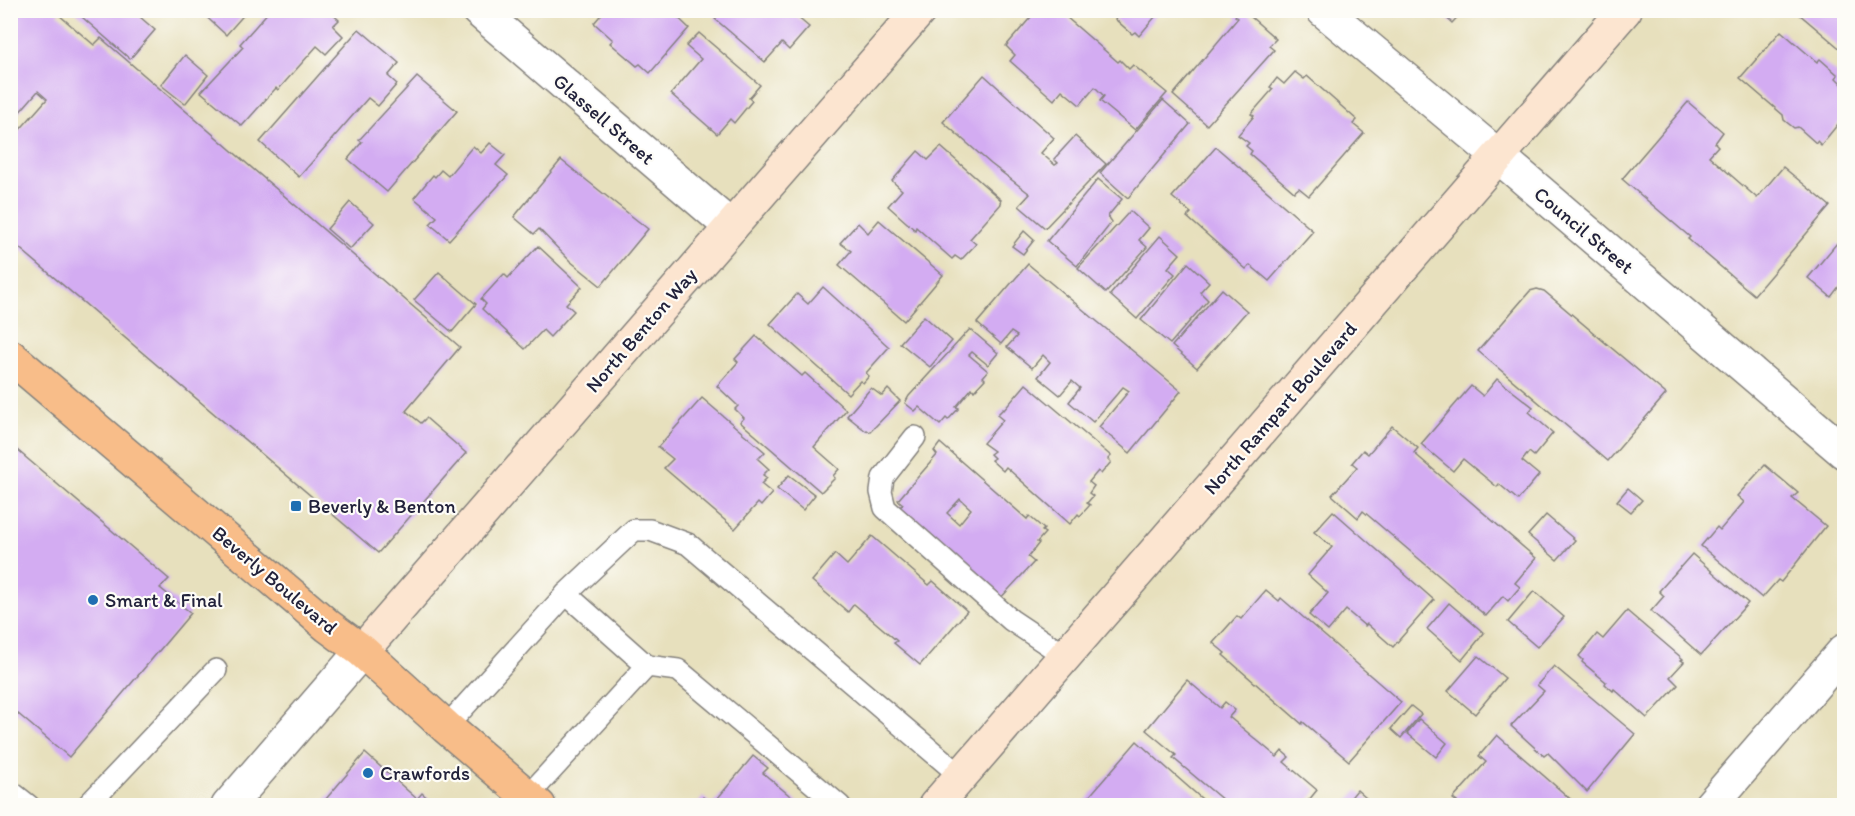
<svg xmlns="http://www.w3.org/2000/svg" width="1855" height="816" viewBox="0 0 1855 816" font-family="Itim,sans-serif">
  <rect width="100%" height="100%" fill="#fdfcf7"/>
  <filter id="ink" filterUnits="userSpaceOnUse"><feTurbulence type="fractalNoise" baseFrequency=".0167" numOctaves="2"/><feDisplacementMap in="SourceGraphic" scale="12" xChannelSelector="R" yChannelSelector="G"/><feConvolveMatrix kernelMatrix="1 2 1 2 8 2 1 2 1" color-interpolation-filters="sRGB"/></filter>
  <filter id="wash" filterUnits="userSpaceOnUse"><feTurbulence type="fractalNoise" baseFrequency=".008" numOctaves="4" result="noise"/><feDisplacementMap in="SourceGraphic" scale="24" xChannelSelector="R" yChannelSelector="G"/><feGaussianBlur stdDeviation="1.35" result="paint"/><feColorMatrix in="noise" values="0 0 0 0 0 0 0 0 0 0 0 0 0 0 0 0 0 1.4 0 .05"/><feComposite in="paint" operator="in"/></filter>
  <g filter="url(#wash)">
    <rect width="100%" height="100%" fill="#e7e0bd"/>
    <g id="blocks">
      <g fill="#d3acf2" fill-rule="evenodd">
        <path d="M10 10H60L58 14 94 45 101 38 460 347 406 411 421 423 426 418 466 453 378 553 10 240V129L16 134 47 99 38 91 10 123Z"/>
        <path d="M74 10H132L155 30 130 59Z"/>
        <path d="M199 10H248L226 35Z"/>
        <path d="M270 10H328L339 20 333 26 343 36 326 54 317 46 278 90 276 88 242 126 201 92 243 47 240 44Z"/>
        <path d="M605 10H670L689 28 650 73 640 64 637 66 610 43 613 40 594 23Z"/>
        <path d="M723 10H789L809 27 789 50 782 43 765 62 715 19Z"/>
        <path d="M1037 10H1058L1118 62 1120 60 1129 69 1133 65 1167 93 1135 130 1100 101 1104 96 1095 87 1080 105 1062 90 1054 100 1010 61 1015 55 1006 46Z"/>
        <path d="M1110 10H1161L1139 36 1135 32 1132 34 1115 19 1117 16Z"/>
        <path d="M1240 10H1243L1276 39 1269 46 1274 50 1207 125 1173 95 1238 18 1235 16Z"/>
        <path d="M1438 10H1464L1452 23Z"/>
        <path d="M1800 10H1844V52L1798 13Z"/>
        <path d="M359 29 399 63 388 76 397 84 378 106 368 98 299 177 260 142Z"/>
        <path d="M1781 31 1817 62 1820 59 1838 75 1836 78 1844 86V111L1841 116 1843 118 1821 145 1817 141 1816 143 1798 127 1794 128 1784 120 1783 115 1740 78Z"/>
        <path d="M699 33 760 85 749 98 752 101 734 123 730 119 717 134 671 94 701 59 686 46Z"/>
        <path d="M185 55 208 75 185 104 161 85Z"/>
        <path d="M1295 72 1304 79 1307 76 1357 120 1353 124 1364 133 1309 196 1299 188 1294 192 1250 154 1252 151 1246 146 1249 143 1238 135 1254 116 1251 114 1273 89 1270 87 1277 78 1284 84Z"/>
        <path d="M984 75 1054 138 1041 153 1055 165 1058 163 1054 159 1075 136 1106 164 1045 228 1019 206 1030 194 991 164 943 122Z"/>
        <path d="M417 77 457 111 387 192 348 159 362 142 359 140Z"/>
        <path d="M1163 100 1190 124 1128 198 1100 173Z"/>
        <path d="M1688 102 1723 132 1715 143 1718 146 1709 156 1757 198 1783 167 1830 206 1754 295 1688 239 1690 237 1622 179Z"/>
        <path d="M490 143 505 155 496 165 508 175 449 240 430 224 437 217 414 198 433 175 435 177 441 170 448 176 473 146 481 153Z"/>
        <path d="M941 147 1001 200 1000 202 1001 204 970 239 976 244 961 260 955 256 952 259 916 227 915 230 888 206 902 190 892 181 918 151 928 160Z"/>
        <path d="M1216 147 1313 231 1269 281 1250 265 1246 269 1187 217 1191 213 1172 197Z"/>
        <path d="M561 160 648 229 601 286 570 261 539 229 534 234 514 217Z"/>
        <path d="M1098 179 1122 199 1108 216 1112 222 1077 266 1047 241Z"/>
        <path d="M350 202 374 223 350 249 327 229Z"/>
        <path d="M1130 211 1149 228 1139 240 1147 247 1106 293 1078 268Z"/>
        <path d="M879 220 943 275 904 321 839 265 851 251 840 243 858 223 868 233Z"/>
        <path d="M1024 231 1034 240 1023 254 1012 246Z"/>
        <path d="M1160 236 1180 254 1168 268 1175 274 1137 319 1110 295Z"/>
        <path d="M1837 243 1844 250V280L1831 297 1808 278Z"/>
        <path d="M538 246 582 287 566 304 574 311 550 337 543 330 525 349 482 309 486 304 481 299 504 274 508 278Z"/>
        <path d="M1188 263 1209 282 1200 292 1208 300 1170 344 1141 320Z"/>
        <path d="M1028 264 1181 391 1130 453 1099 427 1129 391 1123 387 1093 422 1069 402 1080 388 1072 381 1060 395 1038 377 1050 362 1043 355 1032 368 1007 347 1017 336 1011 332 1001 344 977 323Z"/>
        <path d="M439 272 476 304 452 332 414 300Z"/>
        <path d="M823 287 889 347 866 373 869 376 863 383 860 381 848 394 770 324 797 294 808 304Z"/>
        <path d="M1222 289 1247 311 1197 368 1172 346Z"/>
        <path d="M1537 289 1544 291 1666 394 1608 461 1478 351 1530 291Z"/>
        <path d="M924 316 952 341 930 367 900 343Z"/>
        <path d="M970 329 998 353 988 365 972 352 969 355 988 371 983 377 985 379 974 391 972 388 956 407 959 408 948 420 946 418 940 425 919 407 915 411 905 403 909 396Z"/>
        <path d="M756 336 802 376 805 373 846 410 814 447 839 469 833 476 835 478 821 492 740 422 744 418 735 409 738 406 717 386 738 362 735 359Z"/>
        <path d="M1497 379 1533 407 1529 412 1553 433 1534 456 1529 452 1522 461 1539 475 1518 500 1499 484 1497 487 1463 459 1453 471 1421 444 1471 386 1483 396Z"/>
        <path d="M1026 384 1111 456 1108 459 1111 462 1101 474 1098 471 1089 482 1094 486 1089 493 1093 496 1087 503 1090 505 1080 516 1078 514 1070 524 1006 467 1003 471 991 460 994 458 990 454 994 451 983 443 1003 420 997 415 1003 409 1004 410Z"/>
        <path d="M871 388 882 396 888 389 900 401 870 432 867 430 866 431 847 416Z"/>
        <path d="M702 398 765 452 758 459 769 469 763 475 767 478 761 484 772 493 761 506 758 503 735 529 664 468 673 459 658 447Z"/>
        <path d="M1392 426 1418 448 1414 453 1536 558 1515 583 1520 587 1508 601 1503 596 1486 616 1363 511 1358 518 1332 495 1357 467 1352 463 1363 450 1368 454Z"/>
        <path d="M940 443 1027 519 1029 516 1044 529 1042 531 1045 533 1037 542 1039 543 1028 557 1034 562 997 602 896 511 903 504 898 500 937 455 934 451ZM960 499 971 509 959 524 947 513Z"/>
        <path d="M10 444 169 579 160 588 191 613 69 757 10 707Z"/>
        <path d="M1765 465 1798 493 1792 498 1826 526 1781 582 1778 580 1762 598 1701 546 1717 527 1720 530 1744 502 1737 496Z"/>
        <path d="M789 475 815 495 803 510 777 489Z"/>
        <path d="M1628 488 1642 500 1631 512 1617 501Z"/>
        <path d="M1333 511 1434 600 1393 647 1367 624 1365 626 1346 610 1328 631 1309 615 1328 593 1308 575 1332 547 1314 532Z"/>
        <path d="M1546 515 1575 540 1557 560 1528 535Z"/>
        <path d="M872 536 929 585 933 581 967 611 920 665 894 643 897 641 854 604 848 612 812 581 835 554 847 565Z"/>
        <path d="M1692 554 1748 603 1701 655 1651 611 1664 596 1659 591Z"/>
        <path d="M1266 590 1279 601 1281 598 1401 702 1349 761 1303 722 1302 724 1223 655 1225 653 1213 643 1237 616 1241 619Z"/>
        <path d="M1534 591 1564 617 1537 647 1508 622Z"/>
        <path d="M1449 603 1484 633 1462 660 1427 629Z"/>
        <path d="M1627 611 1683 659 1681 660 1684 662 1670 677 1678 685 1647 718 1614 689 1613 691 1605 684 1606 682 1582 662 1583 660 1579 656 1597 634 1603 639Z"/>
        <path d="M1478 656 1505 678 1475 714 1448 691Z"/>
        <path d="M1554 666 1635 734 1587 792 1548 753 1544 756 1511 726 1544 691 1537 685Z"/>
        <path d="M1187 680 1220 708 1225 702 1235 710 1229 717 1277 757 1282 751 1289 757 1284 762 1317 790 1304 806H1230L1173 758 1176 755 1146 730Z"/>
        <path d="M1411 706 1421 714 1401 738 1391 729Z"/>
        <path d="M1419 719 1447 743 1436 757 1407 733Z"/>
        <path d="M1497 735 1575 803 1572 806H1454L1457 802 1453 799 1486 762 1479 756Z"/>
        <path d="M1137 741 1160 762 1210 806H1081Z"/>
        <path d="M365 753 417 799 422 793 436 806H320Z"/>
        <path d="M753 756 768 768 763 773 802 806H696L703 797 712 805Z"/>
        <path d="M1357 790 1375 806H1344Z"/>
      </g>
    </g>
  </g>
  <g filter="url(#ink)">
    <use href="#blocks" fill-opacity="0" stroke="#84817c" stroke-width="1.5"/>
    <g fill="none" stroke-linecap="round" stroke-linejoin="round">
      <defs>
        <g id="lane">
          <path d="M915 437 883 478 881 492 885 508 1011 620 1065 656"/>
          <path d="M566 594 634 530H650L688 544 961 776"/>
          <path d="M647 666 678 670 840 806"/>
          <path d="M446 727 566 594 647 666 528 796"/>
          <path d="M10 791 29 806"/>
          <path d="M87 806 216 670"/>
        </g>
        <g id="street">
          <path d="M478 10 731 227"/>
          <path d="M1323 10 1498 156 1844 452"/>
          <path d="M228 806 362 651"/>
          <path d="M1710 806 1844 651"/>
        </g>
        <g id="secondary">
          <path d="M362 651 920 10"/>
          <path d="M935 806 1625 10"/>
        </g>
        <path id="primary" d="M10 356 328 626 362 651 446 727 539 806"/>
      </defs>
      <use href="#lane" stroke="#84817c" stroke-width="24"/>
      <use href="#street" stroke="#84817c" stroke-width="36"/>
      <use href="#secondary" stroke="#84817c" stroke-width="36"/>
      <use href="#primary" stroke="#84817c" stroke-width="36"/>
      <use href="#lane" stroke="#fff" stroke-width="21"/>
      <use href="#street" stroke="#fff" stroke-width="33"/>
      <use href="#secondary" stroke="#fce5d0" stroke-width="33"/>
      <use href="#primary" stroke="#f8bd89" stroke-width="33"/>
    </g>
  </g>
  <g fill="#1f6fb2" stroke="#fdfcf7" stroke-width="2">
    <rect x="290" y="500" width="12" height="12" rx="3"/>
    <circle cx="93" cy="600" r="6"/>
    <circle cx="368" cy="773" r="6"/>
  </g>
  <g text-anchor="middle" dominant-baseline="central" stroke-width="4.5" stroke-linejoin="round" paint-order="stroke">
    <g font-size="20" fill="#22223b" stroke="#fdfcf7">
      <text transform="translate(604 119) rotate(41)">Glassell Street</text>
      <text transform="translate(1584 230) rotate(40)">Council Street</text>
      <text transform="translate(641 330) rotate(-49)">North Benton Way</text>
      <text transform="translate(1280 408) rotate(-49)">North Rampart Boulevard</text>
      <text transform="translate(275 580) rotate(40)">Beverly Boulevard</text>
    </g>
    <g font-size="20" fill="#22223b" stroke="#fdfcf7" text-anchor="start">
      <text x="308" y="506">Beverly &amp; Benton</text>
      <text x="105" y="600">Smart &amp; Final</text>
      <text x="380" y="773">Crawfords</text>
    </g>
  </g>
  <rect width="1855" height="816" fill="none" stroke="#fdfcf7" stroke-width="36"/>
</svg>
